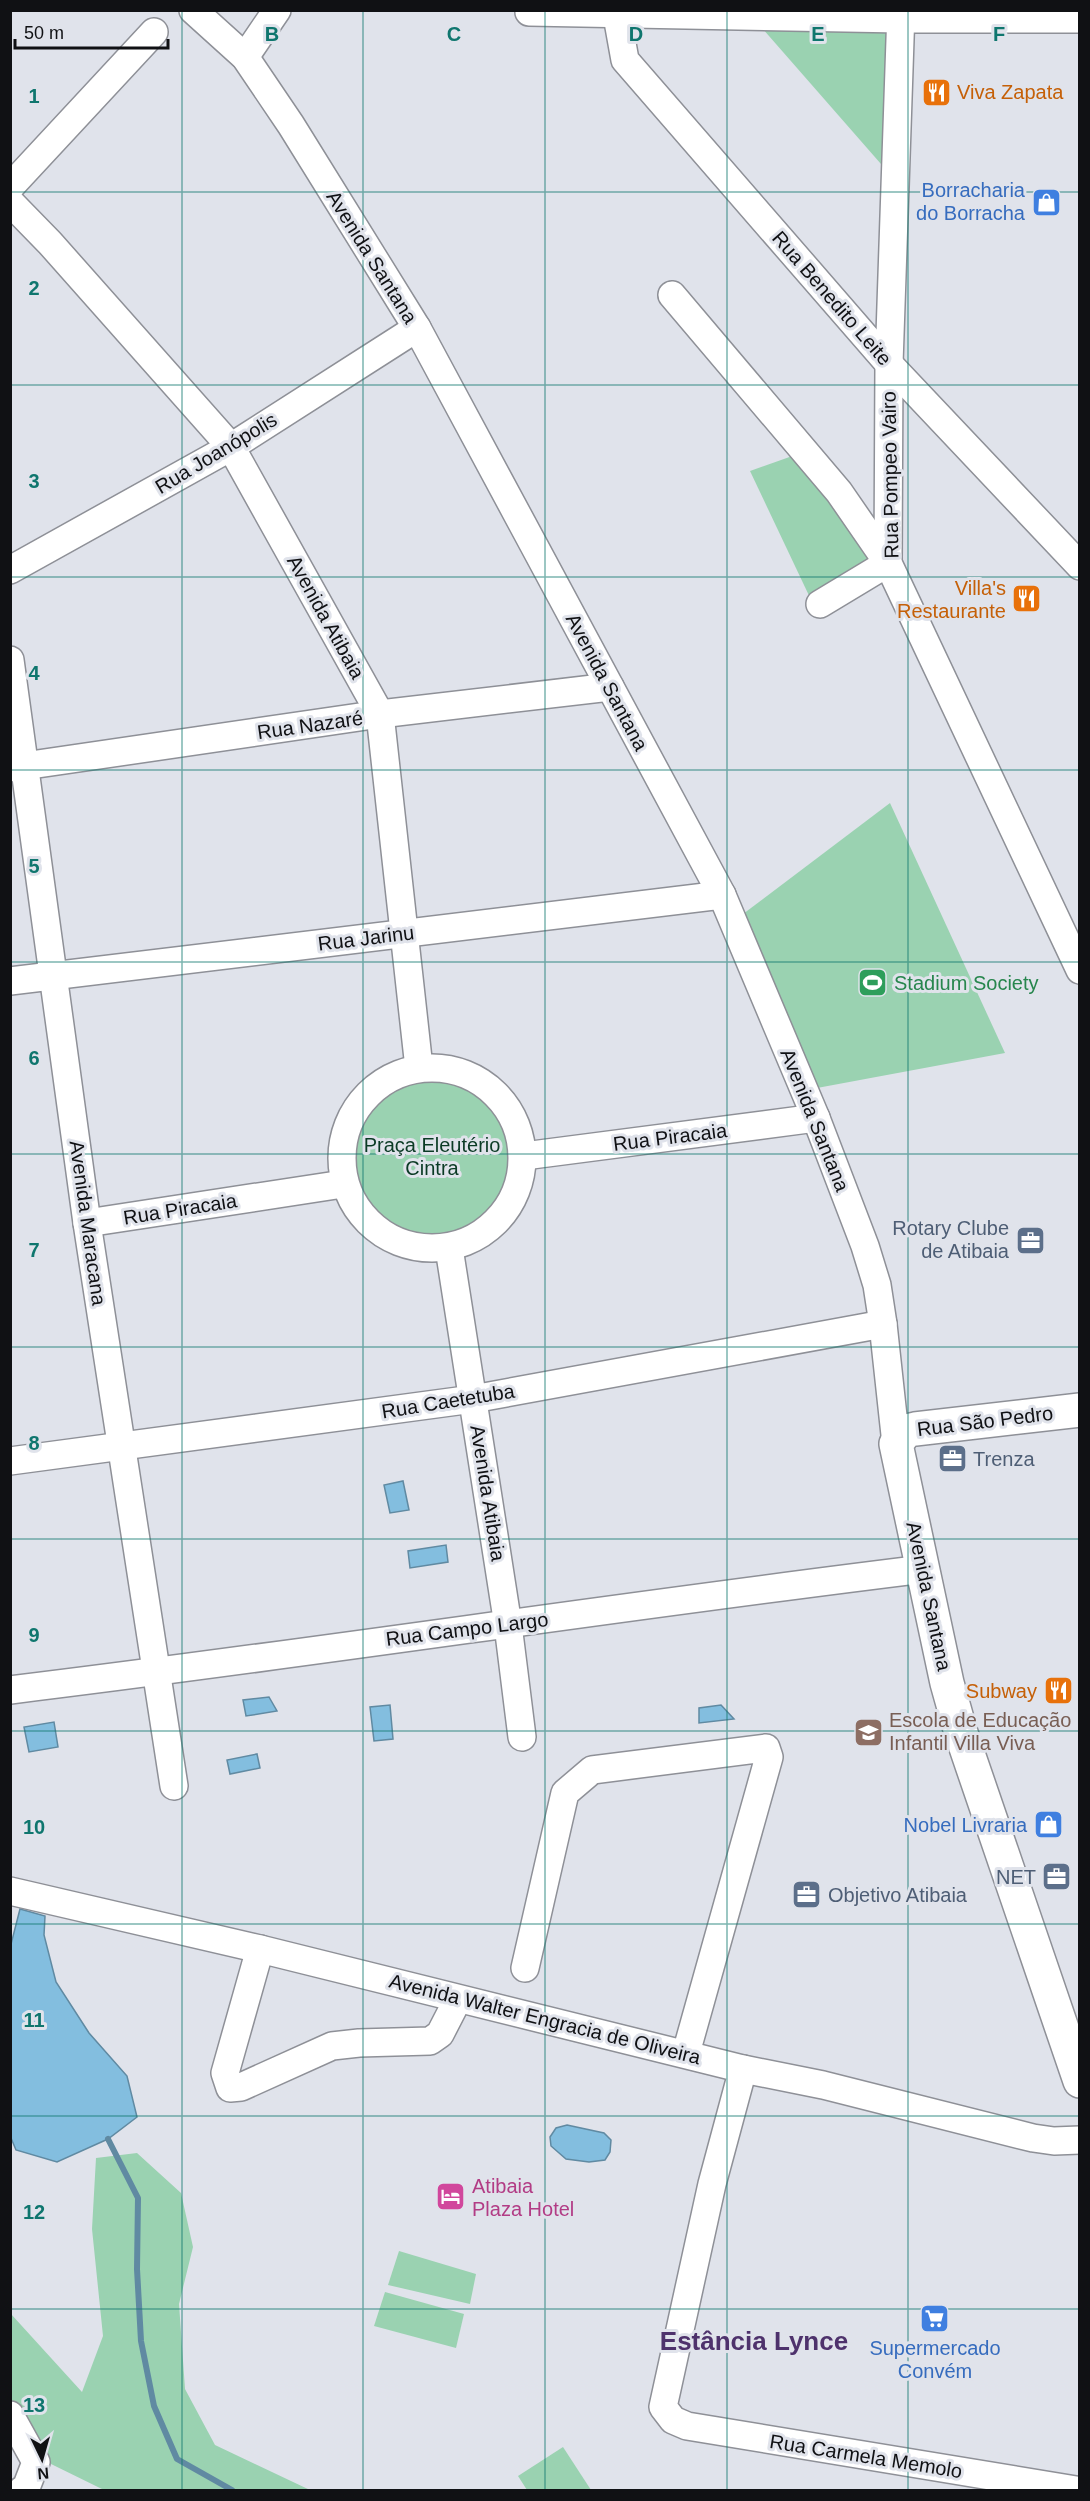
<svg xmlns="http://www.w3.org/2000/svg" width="1090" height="2501" viewBox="0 0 1090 2501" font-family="Helvetica,sans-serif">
  <rect width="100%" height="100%" fill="#e0e3eb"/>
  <g fill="#9ad2b1">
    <path d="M762 28H891L888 172Z"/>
    <path d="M798 454 875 560 813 604 750 471Z"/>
    <path d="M890 803 1005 1053 817 1088 743 914Z"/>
    <circle cx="432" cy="1158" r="90"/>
    <path d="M137 2153 181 2193 193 2247 179 2304 185 2389 215 2445 310 2490H104L51 2464 11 2399V2314L82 2392 103 2336 92 2229 96 2158Z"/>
    <path d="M399 2251 476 2274 470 2304 388 2285Z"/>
    <path d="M385 2292 464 2314 456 2348 374 2326Z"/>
    <path d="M563 2447 591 2490H527L518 2476Z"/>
  </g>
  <g fill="#83bedf" stroke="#608aa2" stroke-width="1.5">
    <path d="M403 1481 409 1510 390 1513 384 1485Z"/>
    <path d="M446 1545 448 1562 410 1568 408 1551Z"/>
    <path d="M269 1697 277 1711 246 1716 243 1700Z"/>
    <path d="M390 1705 393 1739 374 1741 370 1707Z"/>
    <path d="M721 1705 734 1719 699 1723V1708Z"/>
    <path d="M54 1722 58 1747 29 1752 24 1727Z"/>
    <path d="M257 1754 260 1768 230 1774 227 1760Z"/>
    <path d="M20 1909 45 1916 44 1935 56 1982 89 2033 127 2076 137 2117 108 2139 57 2162 16 2150 11 2138 10 1948Z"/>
    <path d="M567 2125 604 2133 611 2140 610 2152 605 2160 589 2162 566 2159 551 2146 550 2137 556 2128Z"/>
  </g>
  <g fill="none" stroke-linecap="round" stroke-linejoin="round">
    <path stroke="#608aa2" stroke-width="6" d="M108 2139 138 2198 137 2269 141 2341 154 2406 177 2459 232 2490"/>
    <defs>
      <g id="minor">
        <path d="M193 10 245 57 291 125 417 328 722 895 816 1118 865 1246 877 1285 883 1324 896 1444"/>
        <path d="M616 10 625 60 889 364 1080 566"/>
        <path d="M901 10 889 364 888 563 1080 970"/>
        <path d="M529 12 901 19H1080"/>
        <path d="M245 57 277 10"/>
        <path d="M10 187 154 32"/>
        <path d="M10 202 50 243 231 447 380 714 419 1068"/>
        <path d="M672 295 839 492 888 563"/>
        <path d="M10 570 231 447 417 328"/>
        <path d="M820 604 888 563"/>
        <path d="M10 660 87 1223 174 1786"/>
        <path d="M10 768 380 714 610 687"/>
        <path d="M10 981 722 895"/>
        <circle cx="432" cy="1158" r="90"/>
        <path d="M524 1156 816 1118"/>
        <path d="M87 1223 343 1184"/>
        <path d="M449 1248 508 1625 522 1737"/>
        <path d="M10 1461 473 1399 883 1324"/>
        <path d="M10 1690C315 1653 619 1606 924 1569"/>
        <path d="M10 1891 260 1949 743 2069 823 2085 1033 2138 1054 2141 1080 2140"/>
        <path d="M260 1949 225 2073 230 2088 241 2087 332 2046 359 2043 430 2041 440 2034 458 1999"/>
        <path d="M525 1968 565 1793 592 1770 766 1748 769 1757 686 2053"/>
        <path d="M743 2069 712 2184 663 2407 673 2420 687 2426 1076 2490"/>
        <path d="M10 2415 36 2462 26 2488 22 2490"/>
      </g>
      <path id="major" d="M1080 1410 915 1429 906 1431 896 1444 947 1683 961 1733 1080 2081"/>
    </defs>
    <use href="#minor" stroke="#8e9097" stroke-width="30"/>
    <use href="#major" stroke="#8e9097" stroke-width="36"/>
    <use href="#minor" stroke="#fff" stroke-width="27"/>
    <use href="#major" stroke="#fff" stroke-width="33"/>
  </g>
  <path fill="none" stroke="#0f766e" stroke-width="1.5" stroke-opacity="0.55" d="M182 10V2490M363 10V2490M545 10V2490M727 10V2490M908 10V2490M10 192H1080M10 385H1080M10 577H1080M10 770H1080M10 962H1080M10 1154H1080M10 1347H1080M10 1539H1080M10 1731H1080M10 1924H1080M10 2116H1080M10 2309H1080"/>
  <defs>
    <symbol id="restaurant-square" viewBox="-11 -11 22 22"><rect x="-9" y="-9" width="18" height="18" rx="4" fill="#e8710a" stroke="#e0e3eb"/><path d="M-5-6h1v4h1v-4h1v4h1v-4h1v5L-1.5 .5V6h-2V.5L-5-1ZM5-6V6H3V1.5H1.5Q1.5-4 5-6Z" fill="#fff"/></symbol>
    <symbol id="shop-square" viewBox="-11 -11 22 22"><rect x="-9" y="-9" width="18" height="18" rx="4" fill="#3f7fe0" stroke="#e0e3eb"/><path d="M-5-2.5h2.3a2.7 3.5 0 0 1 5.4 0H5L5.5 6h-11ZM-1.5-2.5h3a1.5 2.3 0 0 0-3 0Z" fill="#fff"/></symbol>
    <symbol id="stadium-square" viewBox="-11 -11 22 22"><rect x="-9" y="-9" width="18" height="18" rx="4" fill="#2e9e5b" stroke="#e0e3eb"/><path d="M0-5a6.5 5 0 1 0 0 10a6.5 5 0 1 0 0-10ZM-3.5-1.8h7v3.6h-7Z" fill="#fff"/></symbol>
    <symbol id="office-square" viewBox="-11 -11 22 22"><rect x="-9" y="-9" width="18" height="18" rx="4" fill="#5c6f8a" stroke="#e0e3eb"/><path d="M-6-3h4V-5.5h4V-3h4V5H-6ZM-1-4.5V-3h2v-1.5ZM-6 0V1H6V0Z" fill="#fff"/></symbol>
    <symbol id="school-square" viewBox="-11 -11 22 22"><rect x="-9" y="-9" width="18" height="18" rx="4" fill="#8d6e63" stroke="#e0e3eb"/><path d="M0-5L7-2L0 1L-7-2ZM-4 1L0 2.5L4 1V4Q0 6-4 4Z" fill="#fff"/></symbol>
    <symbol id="hotel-square" viewBox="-11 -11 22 22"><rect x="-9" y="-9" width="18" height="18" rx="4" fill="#d1479c" stroke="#e0e3eb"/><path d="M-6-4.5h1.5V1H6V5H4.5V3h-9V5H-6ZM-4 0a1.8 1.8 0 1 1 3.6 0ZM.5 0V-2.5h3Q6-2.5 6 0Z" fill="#fff"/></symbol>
    <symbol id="supermarket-square" viewBox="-11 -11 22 22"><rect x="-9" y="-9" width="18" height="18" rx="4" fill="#3f7fe0" stroke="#e0e3eb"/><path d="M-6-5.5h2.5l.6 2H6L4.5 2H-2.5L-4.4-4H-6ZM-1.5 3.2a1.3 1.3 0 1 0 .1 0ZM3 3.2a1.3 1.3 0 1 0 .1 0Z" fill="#fff"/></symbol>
  </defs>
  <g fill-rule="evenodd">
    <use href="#restaurant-square" x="920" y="76" width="33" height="33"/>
    <use href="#shop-square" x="1030" y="186" width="33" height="33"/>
    <use href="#restaurant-square" x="1010" y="582" width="33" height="33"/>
    <use href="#stadium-square" x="856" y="966" width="33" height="33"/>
    <use href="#office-square" x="1014" y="1224" width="33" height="33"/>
    <use href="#office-square" x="936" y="1442" width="33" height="33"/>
    <use href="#restaurant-square" x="1042" y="1674" width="33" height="33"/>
    <use href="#school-square" x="852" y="1716" width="33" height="33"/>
    <use href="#shop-square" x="1032" y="1808" width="33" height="33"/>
    <use href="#office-square" x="1040" y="1860" width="33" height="33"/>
    <use href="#office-square" x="790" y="1878" width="33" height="33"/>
    <use href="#hotel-square" x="434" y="2180" width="33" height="33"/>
    <use href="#supermarket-square" x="918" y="2302" width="33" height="33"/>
  </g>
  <g text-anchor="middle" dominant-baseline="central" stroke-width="6" stroke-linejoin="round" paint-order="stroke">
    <g font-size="20" fill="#c56008" stroke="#e0e3eb" text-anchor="end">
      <text x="957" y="92" text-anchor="start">Viva Zapata</text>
      <text x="1006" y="588">Villa's<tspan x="1006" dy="23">Restaurante</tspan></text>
      <text x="1037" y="1691">Subway</text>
    </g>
    <g font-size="20" fill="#366cbe" stroke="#e0e3eb" text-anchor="end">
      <text x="1025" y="190">Borracharia<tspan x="1025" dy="23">do Borracha</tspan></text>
      <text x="1027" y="1825">Nobel Livraria</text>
      <text x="935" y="2348" text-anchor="middle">Supermercado<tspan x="935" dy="23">Convém</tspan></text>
    </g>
    <g font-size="20" fill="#101114" stroke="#e0e3eb">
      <text transform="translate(372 257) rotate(58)">Avenida Santana</text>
      <text transform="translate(832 298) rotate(49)">Rua Benedito Leite</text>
      <text transform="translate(216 453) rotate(-31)">Rua Joanópolis</text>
      <text transform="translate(890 475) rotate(-91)">Rua Pompeo Vairo</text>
      <text transform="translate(326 617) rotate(61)">Avenida Atibaia</text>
      <text transform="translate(607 682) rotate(62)">Avenida Santana</text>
      <text transform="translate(310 725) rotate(-8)">Rua Nazaré</text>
      <text transform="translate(366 938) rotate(-7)">Rua Jarinu</text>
      <text transform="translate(815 1120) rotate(68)">Avenida Santana</text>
      <text transform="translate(670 1137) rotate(-7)">Rua Piracaia</text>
      <text transform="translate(180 1209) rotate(-9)">Rua Piracaia</text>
      <text transform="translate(88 1223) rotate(82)">Avenida Maracana</text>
      <text transform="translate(448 1401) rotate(-9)">Rua Caetetuba</text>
      <text transform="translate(985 1421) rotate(-7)">Rua São Pedro</text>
      <text transform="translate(488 1493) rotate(81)">Avenida Atibaia</text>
      <text transform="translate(929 1596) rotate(78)">Avenida Santana</text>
      <text transform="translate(467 1629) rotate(-7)">Rua Campo Largo</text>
      <text transform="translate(545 2019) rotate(14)">Avenida Walter Engracia de Oliveira</text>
      <text transform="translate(866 2456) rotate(9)">Rua Carmela Memolo</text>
    </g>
    <g font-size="20" fill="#27864d" stroke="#e0e3eb" text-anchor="start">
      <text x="894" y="983">Stadium Society</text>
    </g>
    <g font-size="20" fill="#0b3b25" stroke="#e0e3eb">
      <text x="432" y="1145">Praça Eleutério<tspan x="432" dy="23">Cintra</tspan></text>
    </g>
    <g font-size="20" fill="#4e5e75" stroke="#e0e3eb" text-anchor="end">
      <text x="1009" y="1228">Rotary Clube<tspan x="1009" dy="23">de Atibaia</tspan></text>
      <text x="973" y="1459" text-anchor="start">Trenza</text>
      <text x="1036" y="1877">NET</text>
      <text x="828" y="1895" text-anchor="start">Objetivo Atibaia</text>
    </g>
    <g font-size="20" fill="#785e54" stroke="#e0e3eb" text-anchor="start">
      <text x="889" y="1720">Escola de Educação<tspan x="889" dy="23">Infantil Villa Viva</tspan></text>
    </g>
    <g font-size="20" fill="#b23c85" stroke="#e0e3eb" text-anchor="start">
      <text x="472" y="2186">Atibaia<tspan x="472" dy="23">Plaza Hotel</tspan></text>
    </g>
    <g font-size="26" font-weight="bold" fill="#4e326c" stroke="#e0e3eb">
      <text x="754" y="2341">Estância Lynce</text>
    </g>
  </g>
  <g font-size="20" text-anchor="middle" font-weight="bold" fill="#0f766e" stroke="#e0e3eb" stroke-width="6" stroke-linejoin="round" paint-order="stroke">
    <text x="272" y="41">B</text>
    <text x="454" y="41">C</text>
    <text x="636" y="41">D</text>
    <text x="818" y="41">E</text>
    <text x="999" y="41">F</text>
    <text x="34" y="103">1</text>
    <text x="34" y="295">2</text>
    <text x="34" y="488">3</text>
    <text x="34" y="680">4</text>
    <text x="34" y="873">5</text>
    <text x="34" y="1065">6</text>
    <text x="34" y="1257">7</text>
    <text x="34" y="1450">8</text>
    <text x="34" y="1642">9</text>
    <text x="34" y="1834">10</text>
    <text x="34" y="2027">11</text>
    <text x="34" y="2219">12</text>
    <text x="34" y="2412">13</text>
  </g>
  <rect width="1090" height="2501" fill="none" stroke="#101114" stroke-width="24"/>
  <g transform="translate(42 2459) rotate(175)" stroke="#e0e3eb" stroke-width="4.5" paint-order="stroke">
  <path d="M0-4.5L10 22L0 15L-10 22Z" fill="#101114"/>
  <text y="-9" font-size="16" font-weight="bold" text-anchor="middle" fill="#101114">N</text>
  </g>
  <path d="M15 39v9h153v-9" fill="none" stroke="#101114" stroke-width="3"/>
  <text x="24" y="39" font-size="18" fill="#101114" stroke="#e0e3eb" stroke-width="4.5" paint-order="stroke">50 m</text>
</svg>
